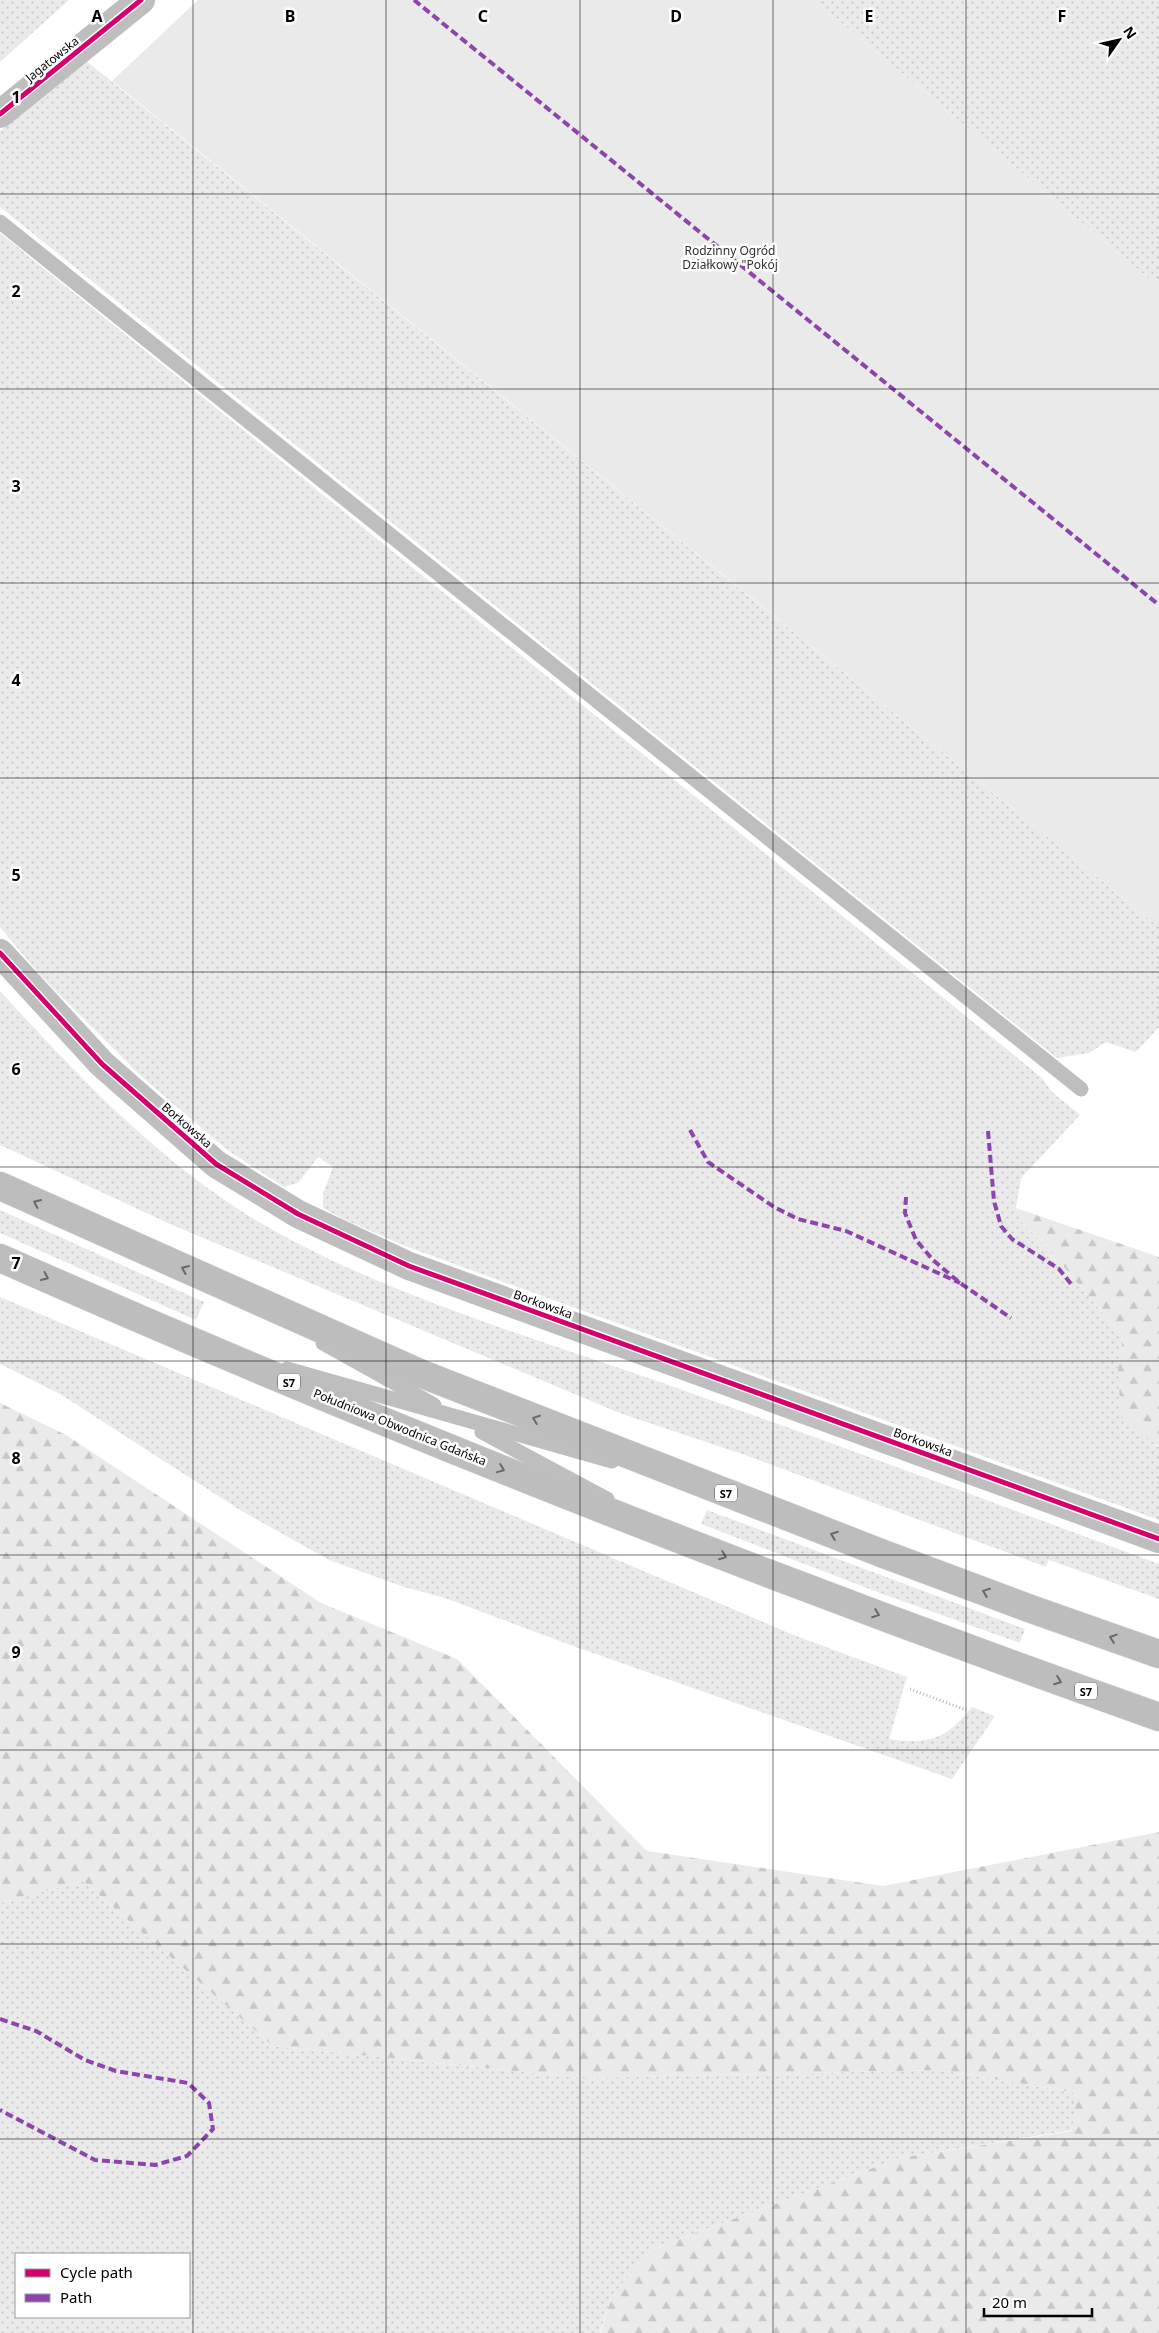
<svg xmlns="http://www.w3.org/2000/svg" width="1159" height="2333" viewBox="0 0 1159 2333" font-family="'Noto Sans',sans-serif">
  <defs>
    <pattern id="grass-dots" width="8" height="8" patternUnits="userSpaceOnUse" patternTransform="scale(1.25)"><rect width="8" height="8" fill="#eaeaea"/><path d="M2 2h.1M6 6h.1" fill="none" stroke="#c7c7c7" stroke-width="1.8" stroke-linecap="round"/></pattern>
    <pattern id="forest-firs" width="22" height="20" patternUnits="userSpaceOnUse" patternTransform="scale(1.25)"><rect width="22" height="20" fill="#eaeaea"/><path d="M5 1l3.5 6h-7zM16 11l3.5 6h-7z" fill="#c7c7c7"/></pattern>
  </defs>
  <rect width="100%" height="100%" fill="#fff"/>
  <g fill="url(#grass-dots)" fill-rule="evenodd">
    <path d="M0 0H69L0 62Z"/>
    <path d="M814 0H1159V287Z"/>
    <path d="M85 60 1159 927V1027L1136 1052 1106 1042 1089 1053 1057 1058 0 207V131Z"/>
    <path d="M0 233 1041 1077 1052 1092 1080 1115 1021 1178 1016 1208 1022 1222 1054 1255 1123 1337 1118 1371 1156 1446 1159 1447V1520L405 1246 343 1219 323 1208V1193L333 1167 318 1157 298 1183 284 1187 226 1149 141 1076 39 974 0 927Z"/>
    <path d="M0 991C77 1075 156 1159 254 1219 374 1291 525 1335 657 1381 825 1440 992 1502 1159 1564V1599L1049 1560 1046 1567 745 1455 622 1414 170 1224 0 1145Z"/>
    <path d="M0 1210 204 1302 196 1320 0 1233Z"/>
    <path d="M0 1297 796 1636 907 1677 889 1739C930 1745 946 1739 972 1707L995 1716 952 1779 573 1646 445 1598 404 1587 329 1560 240 1510 60 1394 0 1364Z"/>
    <path d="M707 1510 1025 1629 1020 1643 880 1593 701 1524Z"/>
    <path d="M83 1881 273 2046 583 2078 940 2070 1076 2093 1073 2130 900 2158 652 2249 611 2297 600 2333H0V1903ZM16 2254H189V2317H16Z"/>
  </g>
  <g fill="url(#forest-firs)">
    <path d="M1016 1208 1159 1257V1447L1121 1417 1118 1371 1123 1337 1054 1255 1022 1222Z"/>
    <path d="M0 1403 66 1435 321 1603 457 1659 647 1851 883 1886 1159 1832V2333H601L611 2297 652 2249 900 2158 1072 2131 1076 2093 940 2070 583 2078 273 2046 83 1881 0 1903Z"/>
  </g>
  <path fill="#eaeaea" d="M198 0H814L1159 287V927L112 81Z"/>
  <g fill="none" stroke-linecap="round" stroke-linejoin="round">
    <defs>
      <g id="motorway">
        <path d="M0 1186 422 1374 881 1553 1031 1609 1159 1654"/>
        <path d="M0 1258C380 1426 767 1578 1159 1717"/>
      </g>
    </defs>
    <use href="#motorway" stroke="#dbdbdb" stroke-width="29"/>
    <path stroke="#b8b8b8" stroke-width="3" stroke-dasharray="1 2.5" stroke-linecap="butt" d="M910 1689 966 1710"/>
    <g stroke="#bebebe" stroke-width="15">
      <path d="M0 222 1081 1089"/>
      <path d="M323 1343 434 1405"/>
      <path d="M287 1369 612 1461"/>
      <path d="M482 1432 607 1499"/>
    </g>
    <path stroke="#bebebe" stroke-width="28" d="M0 114 141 0"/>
    <path stroke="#bebebe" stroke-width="28" d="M0 953 102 1064 216 1164 298 1214 409 1266 1159 1539"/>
    <use href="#motorway" stroke="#bdbdbd" stroke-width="28"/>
    <g stroke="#8e44ad" stroke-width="4" stroke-dasharray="8 4" stroke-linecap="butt">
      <path d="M414 0 1159 605"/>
      <path d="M690 1130 708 1162 774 1207 798 1219 846 1231 960 1283"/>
      <path d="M988 1131 994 1201 1001 1226 1012 1239 1059 1269 1071 1284"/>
      <path d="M906 1197 905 1213 916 1240 933 1260 960 1283 1011 1318"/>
      <path d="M0 2019 36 2031 85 2060 116 2071 188 2083 209 2103 213 2129 187 2156 155 2165 95 2160 0 2110"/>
    </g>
    <defs>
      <g id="cycleway">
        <path d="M0 114 141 0"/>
        <path d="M0 953 102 1064 216 1164 298 1214 409 1266 1159 1539"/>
      </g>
    </defs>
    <use href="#cycleway" stroke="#fff" stroke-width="8"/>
    <use href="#cycleway" stroke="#d6006c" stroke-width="5"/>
  </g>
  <defs><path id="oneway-chevron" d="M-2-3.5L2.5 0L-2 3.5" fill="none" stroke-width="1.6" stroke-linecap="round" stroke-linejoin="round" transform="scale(1.25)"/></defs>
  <g stroke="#686868">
    <use href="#oneway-chevron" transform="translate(37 1203) rotate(-155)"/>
    <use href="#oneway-chevron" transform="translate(185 1269) rotate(-156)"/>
    <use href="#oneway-chevron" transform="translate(45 1277) rotate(24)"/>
    <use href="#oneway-chevron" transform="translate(536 1419) rotate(-159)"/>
    <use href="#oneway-chevron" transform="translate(501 1469) rotate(22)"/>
    <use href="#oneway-chevron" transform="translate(834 1535) rotate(-159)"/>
    <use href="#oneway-chevron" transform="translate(723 1556) rotate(21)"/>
    <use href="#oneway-chevron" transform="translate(986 1592) rotate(-159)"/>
    <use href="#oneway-chevron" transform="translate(876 1614) rotate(21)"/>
    <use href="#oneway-chevron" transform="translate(1113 1638) rotate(-161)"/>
    <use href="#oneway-chevron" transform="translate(1058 1681) rotate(20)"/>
  </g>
  <path fill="none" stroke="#000" stroke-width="1" stroke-opacity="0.55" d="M193 0V2333M386 0V2333M580 0V2333M773 0V2333M966 0V2333M0 194H1159M0 389H1159M0 583H1159M0 778H1159M0 972H1159M0 1167H1159M0 1361H1159M0 1555H1159M0 1750H1159M0 1944H1159M0 2139H1159"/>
  <g text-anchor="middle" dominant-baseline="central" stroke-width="5" stroke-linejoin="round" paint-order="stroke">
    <g fill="#fff" stroke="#4c4c4c" stroke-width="1">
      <rect x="278" y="1373.5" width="22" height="17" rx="4"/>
      <rect x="715" y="1484.5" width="22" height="17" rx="4"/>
      <rect x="1075" y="1682.5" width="22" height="17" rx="4"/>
    </g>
    <g font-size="11" font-weight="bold" fill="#000">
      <text x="289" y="1382">S7</text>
      <text x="726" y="1493">S7</text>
      <text x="1086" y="1691">S7</text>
    </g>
    <g font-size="12" fill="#000" stroke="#fff">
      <text transform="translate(52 59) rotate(-39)">Jagatowska</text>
      <text transform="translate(187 1125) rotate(41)">Borkowska</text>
      <text transform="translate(543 1304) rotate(20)">Borkowska</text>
      <text transform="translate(400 1427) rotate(22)">Południowa Obwodnica Gdańska</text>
      <text transform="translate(923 1442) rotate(20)">Borkowska</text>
    </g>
    <g font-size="12" fill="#2f2f2f" stroke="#fff">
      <text x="730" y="250">Rodzinny Ogród<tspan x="730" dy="14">Działkowy "Pokój</tspan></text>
    </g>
  </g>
  <g font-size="16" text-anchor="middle" font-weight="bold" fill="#000" stroke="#fff" stroke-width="5" stroke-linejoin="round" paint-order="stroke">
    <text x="97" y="22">A</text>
    <text x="290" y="22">B</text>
    <text x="483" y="22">C</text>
    <text x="676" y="22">D</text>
    <text x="869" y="22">E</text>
    <text x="1062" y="22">F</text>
    <text x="16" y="103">1</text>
    <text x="16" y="297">2</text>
    <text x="16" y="492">3</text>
    <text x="16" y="686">4</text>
    <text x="16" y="881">5</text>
    <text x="16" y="1075">6</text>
    <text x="16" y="1269">7</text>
    <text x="16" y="1464">8</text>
    <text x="16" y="1658">9</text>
  </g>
  <rect x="15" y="2253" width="175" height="65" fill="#ffffff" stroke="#999999"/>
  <rect x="25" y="2269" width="25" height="8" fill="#d6006c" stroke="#999999"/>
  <text x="60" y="2278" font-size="15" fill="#000000">Cycle path</text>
  <rect x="25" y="2294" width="25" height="8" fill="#8e44ad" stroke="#999999"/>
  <text x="60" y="2303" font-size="15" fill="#000000">Path</text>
  <g transform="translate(1119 40) rotate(56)" stroke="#ffffff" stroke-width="4" paint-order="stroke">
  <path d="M0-4L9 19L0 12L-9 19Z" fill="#000000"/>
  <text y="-8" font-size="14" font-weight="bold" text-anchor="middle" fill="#000000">N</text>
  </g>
  <path d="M984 2308v8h108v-8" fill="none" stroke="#000000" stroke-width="2.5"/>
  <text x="992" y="2308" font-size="15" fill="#000000" stroke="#ffffff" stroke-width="4" paint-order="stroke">20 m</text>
</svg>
